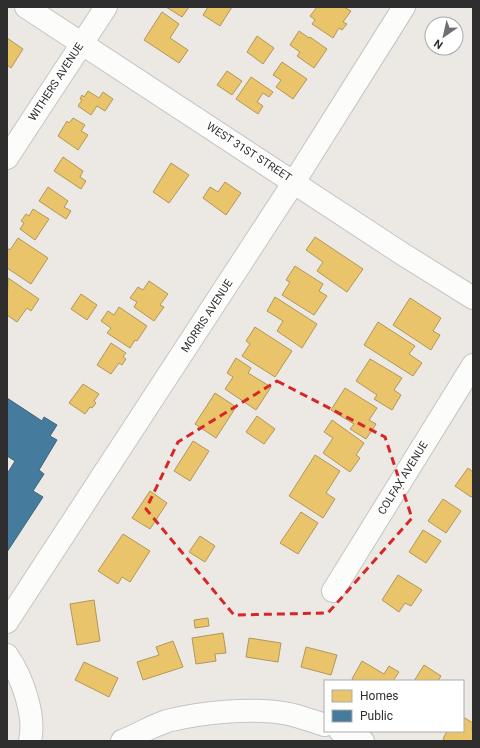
<svg xmlns="http://www.w3.org/2000/svg" width="480" height="748" viewBox="0 0 480 748" font-family="Roboto,sans-serif">
  <rect width="100%" height="100%" fill="#ece8e4"/>
  <g fill="#e9c46a" stroke="#b19758">
    <path d="M166 7H189L182 17Z"/>
    <path d="M208 7H232L220 26 203 15Z"/>
    <path d="M317 7 320 8 321 7H344L351 11 343 22 347 24 342 30 339 28 333 38 312 24 315 20 310 16Z"/>
    <path d="M162 12 179 24 170 38 188 50 179 63 144 40Z"/>
    <path d="M299 31 309 38 310 37 327 49 314 68 297 56 300 52 290 45Z"/>
    <path d="M257 36 274 48 263 64 247 52Z"/>
    <path d="M7 38 23 49 11 68 7 65Z"/>
    <path d="M282 62 307 79 293 99 276 87 281 80 273 75Z"/>
    <path d="M227 71 242 81 232 95 217 85Z"/>
    <path d="M251 77 273 92 269 97 263 93 257 102 263 106 258 114 236 99Z"/>
    <path d="M88 91 99 98 103 92 113 99 105 111 97 106 91 115 78 106 82 100 80 99 82 95 84 97Z"/>
    <path d="M73 118 85 125 81 131 88 135 78 150 58 136 67 121 69 123Z"/>
    <path d="M63 157 83 171 80 177 86 181 81 189 54 171Z"/>
    <path d="M171 163 189 175 169 203 153 192Z"/>
    <path d="M225 182 241 193 226 215 203 198 210 187 218 192Z"/>
    <path d="M48 187 68 201 64 207 71 211 66 219 39 201Z"/>
    <path d="M33 209 49 219 35 240 20 229 24 223 21 221 26 214 29 216Z"/>
    <path d="M315 237 363 269 347 292 317 271 323 262 306 250Z"/>
    <path d="M18 238 48 258 31 284 7 268V248L10 250Z"/>
    <path d="M295 266 323 284 319 291 327 296 314 315 282 295 290 282 286 280Z"/>
    <path d="M8 278 39 299 31 311 27 308 17 322 7 315Z"/>
    <path d="M149 281 168 294 160 305 164 307 154 321 134 307 137 302 130 298 138 287 143 290Z"/>
    <path d="M81 294 97 305 87 320 71 309Z"/>
    <path d="M275 297 317 324 302 348 277 331 283 321 267 311Z"/>
    <path d="M410 298 441 318 433 331 440 335 431 350 393 325Z"/>
    <path d="M119 307 147 326 137 341 135 340 130 348 107 333 111 328 101 321 108 311 114 315Z"/>
    <path d="M378 322 415 346 409 354 422 363 413 376 364 345Z"/>
    <path d="M255 327 292 351 275 377 242 356 250 344 246 341Z"/>
    <path d="M111 343 126 353 123 357 126 359 122 365 119 363 111 374 97 365Z"/>
    <path d="M236 358 251 368 248 373 271 387 256 410 225 389 233 377 227 373Z"/>
    <path d="M370 359 402 378 394 390 401 395 392 410 374 399 377 395 356 381Z"/>
    <path d="M83 384 99 394 94 401 96 403 92 408 90 407 85 414 69 403Z"/>
    <path d="M345 388 377 408 369 420 376 424 366 439 350 429 354 424 331 410Z"/>
    <path d="M215 393 236 407 216 438 195 424Z"/>
    <path d="M257 416 275 429 264 444 246 432Z"/>
    <path d="M332 420 364 443 356 455 360 458 350 472 323 453 333 438 324 432Z"/>
    <path d="M193 441 209 451 190 481 174 471Z"/>
    <path d="M315 455 340 471 326 493 335 499 323 518 289 496Z"/>
    <path d="M468 468 473 472V495L471 497 455 486Z"/>
    <path d="M150 491 167 503 150 529 132 518Z"/>
    <path d="M443 499 461 511 446 533 428 521Z"/>
    <path d="M301 512 318 523 298 554 280 543Z"/>
    <path d="M423 530 441 541 426 563 409 552Z"/>
    <path d="M123 534 150 551 130 582 122 577 118 584 98 571Z"/>
    <path d="M200 536 215 546 205 562 189 552Z"/>
    <path d="M398 575 422 590 411 606 405 603 399 612 382 600Z"/>
    <path d="M94 600 100 641 77 645 70 604Z"/>
    <path d="M208 618 209 626 195 628 194 620Z"/>
    <path d="M223 633 226 653 215 654 216 661 196 664 192 638Z"/>
    <path d="M249 638 281 643 278 662 246 657Z"/>
    <path d="M173 641 183 667 143 680 137 662 159 655 156 647Z"/>
    <path d="M306 647 337 655 331 675 301 667Z"/>
    <path d="M362 661 384 674 389 666 399 672 393 681H355L352 679Z"/>
    <path d="M84 662 118 678 109 697 75 680Z"/>
    <path d="M424 665 441 676 438 681H414Z"/>
    <path d="M463 717 473 723 472 730H473V741H446L443 739 447 731H463Z"/>
  </g>
  <path fill="#457b9d" stroke="#3e647c" d="M7 398 42 421 44 417 57 425 50 436 57 440 39 470 44 474 33 491 43 497 7 552V474L15 461 7 456Z"/>
  <g fill="none" stroke-linecap="round" stroke-linejoin="round">
    <defs>
      <g id="minor">
        <path d="M26 7 401 253 473 298"/>
        <path d="M7 158 106 7"/>
        <path d="M333 591 473 365"/>
        <path d="M7 622 294 182 404 7"/>
        <path d="M7 655C22 677 36 715 30 741"/>
        <path d="M340 731 363 741"/>
        <path d="M122 741C137 735 152 726 167 721 202 712 255 707 289 714 301 717 313 721 325 725"/>
      </g>
    </defs>
    <use href="#minor" stroke="#c5c4c5" stroke-width="24"/>
    <use href="#minor" stroke="#fcfcfb" stroke-width="22"/>
  </g>
  <path fill="none" stroke="#d62828" stroke-width="3" stroke-dasharray="8 5" stroke-linejoin="round" d="M277 381 385 437 412 518 328 613 234 615 146 509 178 442Z"/>
  <g text-anchor="middle" dominant-baseline="central" stroke-width="4" stroke-linejoin="round" paint-order="stroke">
    <g font-size="11" fill="#2e2e2e" stroke="#fff">
      <text transform="translate(56 82) rotate(-57)">WITHERS AVENUE</text>
      <text transform="translate(249 152) rotate(33)">WEST 31ST STREET</text>
      <text transform="translate(207 316) rotate(-57)">MORRIS AVENUE</text>
      <text transform="translate(403 478) rotate(-58)">COLFAX AVENUE</text>
    </g>
  </g>
  <rect width="480" height="748" fill="none" stroke="#2e2e2e" stroke-width="16"/>
  <rect x="324" y="680" width="140" height="52" fill="#ffffff" stroke="#ababab"/>
  <rect x="332" y="690" width="20" height="12" fill="#e9c46a" stroke="#ababab"/>
  <text x="360" y="700" font-size="12" fill="#2e2e2e">Homes</text>
  <rect x="332" y="710" width="20" height="12" fill="#457b9d" stroke="#ababab"/>
  <text x="360" y="720" font-size="12" fill="#2e2e2e">Public</text>
  <g transform="translate(444 36) rotate(214)"><circle r="19" fill="#ffffff" stroke="#ababab"/>
  <path d="M0-3L7 15L0 10L-7 15Z" fill="#706f6e"/>
  <text y="-6" font-size="11" font-weight="bold" text-anchor="middle" fill="#2e2e2e">N</text>
  </g>
</svg>
